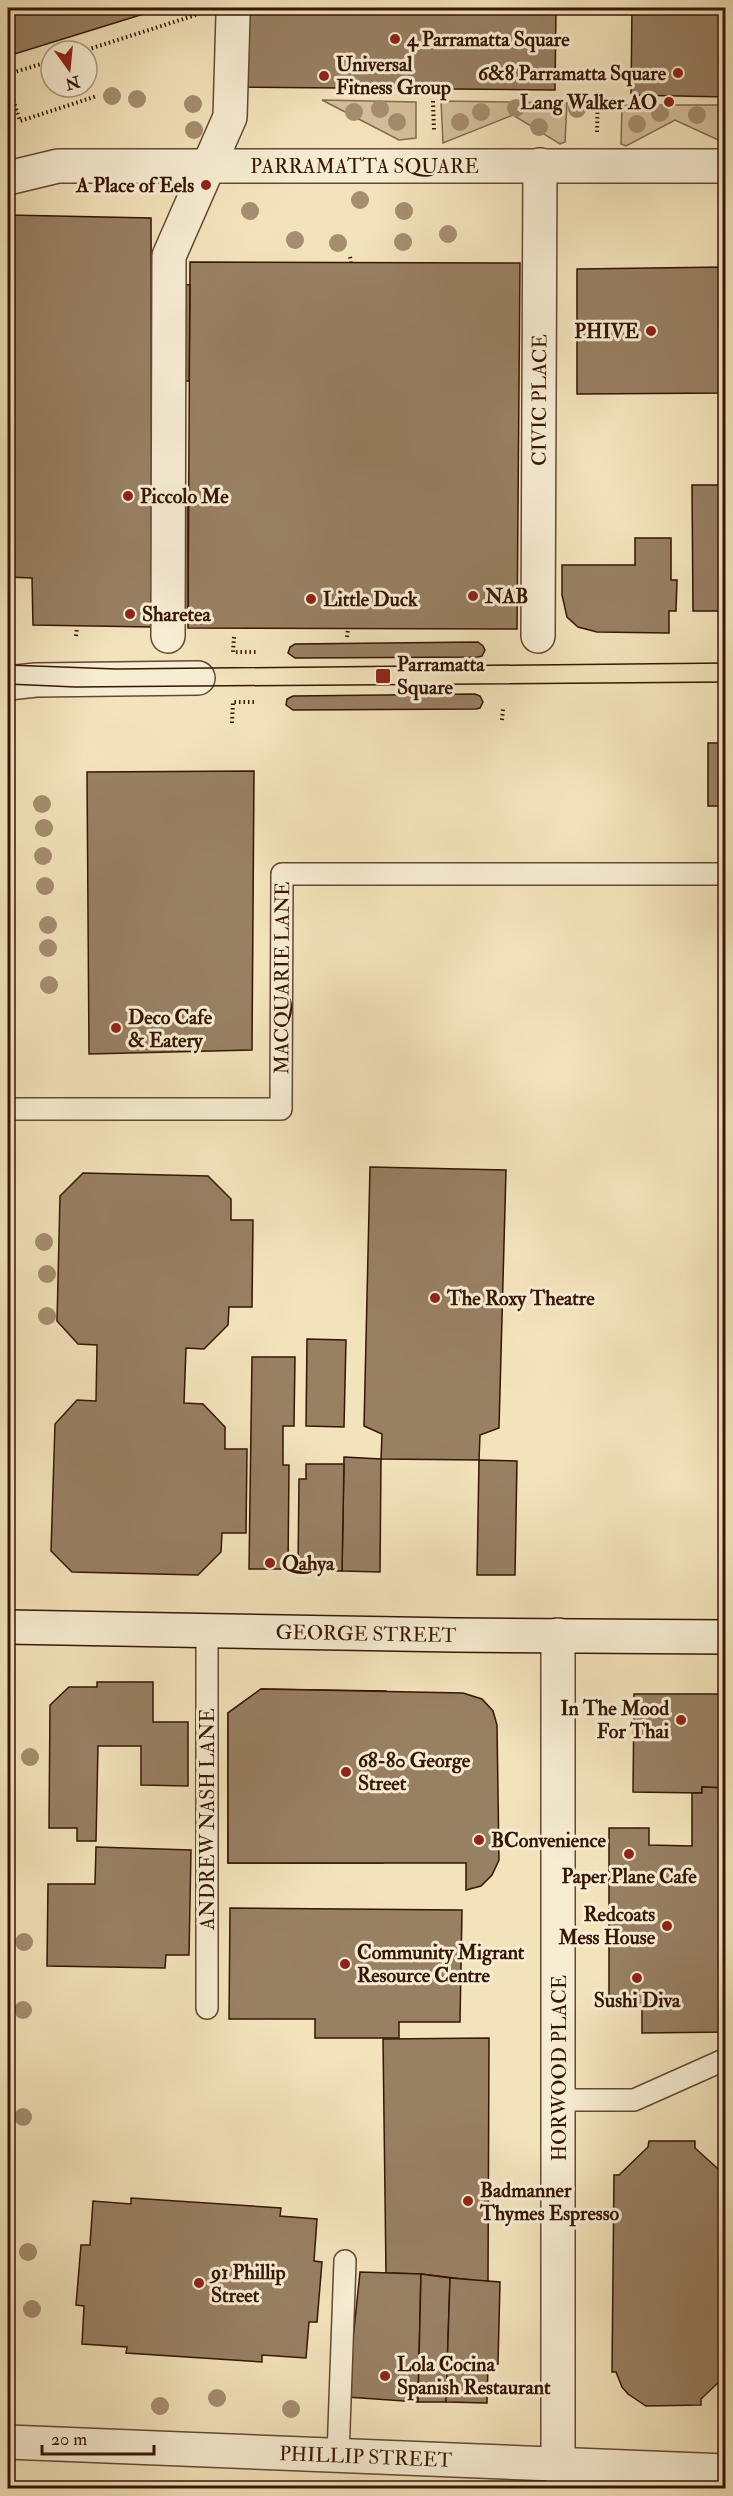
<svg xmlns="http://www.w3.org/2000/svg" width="733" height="2496" viewBox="0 0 733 2496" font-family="'IM FELL Double Pica',serif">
  <rect width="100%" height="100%" fill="#f3e3bb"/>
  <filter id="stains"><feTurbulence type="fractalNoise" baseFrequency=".00333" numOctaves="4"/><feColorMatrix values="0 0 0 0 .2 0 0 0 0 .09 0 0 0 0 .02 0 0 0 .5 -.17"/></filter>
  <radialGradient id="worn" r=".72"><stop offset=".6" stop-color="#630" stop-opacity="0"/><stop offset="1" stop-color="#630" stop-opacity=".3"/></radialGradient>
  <g fill="#d3c09c" stroke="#846a50" stroke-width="1.5">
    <path d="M322 100 416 102V138L399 140Z"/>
    <path d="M441 101 567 103 565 142 560 144 513 115 443 143Z"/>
    <path d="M622 105H725V143L675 120 626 146 621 144Z"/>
  </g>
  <g fill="#988063" stroke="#361504" stroke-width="1.5">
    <path d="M8 8H163L8 56Z"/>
    <path d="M235 8H556L555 90 234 87Z"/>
    <path d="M632 8H726V97L631 95Z"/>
    <path d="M8 215 151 218 152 627 33 625 32 578 8 577Z"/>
    <path d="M190 262 520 263 517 629 188 628Z"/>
    <path d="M726 267V393L577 394V269Z"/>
    <path d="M174 284 190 285 189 381H173Z"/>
    <path d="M692 485H726V611H693Z"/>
    <rect x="174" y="490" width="14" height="125"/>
    <path d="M635 538H671V580H677L676 611H669V633L597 632 578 627 567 617 562 595V565H635Z"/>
    <path d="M478 642 483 646 485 650 482 656 478 657 295 658 288 653 290 647 295 644Z"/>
    <path d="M475 694 480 696 483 702 480 708 476 709 293 710 286 705 287 699 293 696Z"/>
    <rect x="708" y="743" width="18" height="63"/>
    <path d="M254 771 252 1050 89 1054 87 772Z"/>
    <path d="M370 1167 506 1170 499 1428 480 1435 479 1460 381 1459 382 1434 364 1426Z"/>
    <path d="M83 1173 208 1176 231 1199V1220H253L252 1307H229L228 1325 204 1349 186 1348 184 1403 203 1404 225 1427V1449H247L246 1533H222L221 1552 198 1575 72 1572 51 1551 55 1424 77 1400 96 1401 97 1345 78 1344 57 1321 60 1196Z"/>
    <path d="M307 1339 346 1340 344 1427 306 1426Z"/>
    <path d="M252 1357H295L294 1426H283V1465H289L288 1569H249Z"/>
    <path d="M344 1457 381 1459 380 1572 342 1571Z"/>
    <path d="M479 1460 517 1461 515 1575H477Z"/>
    <path d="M306 1464H344L342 1571H298L299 1479H306Z"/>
    <path d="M97 1682H153V1722H188V1786L141 1785V1746H98L96 1841H77V1828H49L50 1705 69 1687H97Z"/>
    <path d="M261 1689 386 1691 418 1715 465 1716 463 1829 410 1828 383 1863H228V1713Z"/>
    <path d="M261 1689 463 1693 482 1699 493 1711 497 1725 499 1860 492 1875 481 1886 466 1890V1863H228V1713Z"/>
    <path d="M634 1694H726V1788L702 1787V1793L633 1792Z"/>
    <path d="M702 1787 726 1788V2032L642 2033V2005H609V1828H649V1845L692 1846V1793H702Z"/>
    <path d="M96 1847 191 1850 189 1955H166L165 1968 47 1966 48 1884H95Z"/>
    <path d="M230 1908 462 1910 460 2022H399V2038H315V2019H229Z"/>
    <path d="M489 2038 488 2282 421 2274 386 2273 383 2039Z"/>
    <path d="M649 2141H695V2148L726 2176 724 2377 701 2399V2405L646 2406 628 2394 622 2387 616 2372H612L614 2175H619L648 2147Z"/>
    <path d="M131 2198 281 2208 280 2216 317 2219 314 2261 322 2262 317 2322H309L306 2358 262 2355V2362L126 2353 127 2347 82 2344 84 2306 76 2305 81 2245H90L93 2201 131 2204Z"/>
    <path d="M360 2272 421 2274 418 2402 347 2397Z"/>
    <path d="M421 2274 450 2278 446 2402H418Z"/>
    <path d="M450 2278 500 2282 498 2364H488L487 2403 446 2402Z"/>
  </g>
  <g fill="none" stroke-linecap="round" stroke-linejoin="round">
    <defs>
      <g id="lane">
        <path id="s1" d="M8 1109H281L282 874H726"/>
        <path d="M207 1630V2008"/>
        <path d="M559 2100H634L726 2059"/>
        <path d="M338 2456 345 2261"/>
        <path d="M557 2488 558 2465"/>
      </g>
      <g id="street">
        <path id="s2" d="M8 178 58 166H726"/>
        <path d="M168 636 169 256 230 117 233 15"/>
        <path id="s3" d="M538 636 540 165"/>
        <path d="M8 683 36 680 198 678"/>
        <path id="s4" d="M8 2442 726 2471"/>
        <path d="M558 2465V1635"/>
      </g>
      <g id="secondary">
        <path id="s5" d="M8 1627 455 1635 726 1637"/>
      </g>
    </defs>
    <use href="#lane" stroke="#654832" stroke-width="24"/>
    <use href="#street" stroke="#654832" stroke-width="36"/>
    <use href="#secondary" stroke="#361504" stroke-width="36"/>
    <g stroke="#361504" stroke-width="4" stroke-dasharray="1.5 3" stroke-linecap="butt">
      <path d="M83 51 199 14"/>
      <path d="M8 74 51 61"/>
      <path d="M87 78 92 77"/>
      <path d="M8 83 20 121 97 96"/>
      <path d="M433 101 434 130"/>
      <path d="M8 114 17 111"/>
      <path d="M597 132 598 94"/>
      <path d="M350 257 351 262"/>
      <path d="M76 636 77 627"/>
      <path d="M234 637 233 652H256"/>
      <path d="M347 637 348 629"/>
      <path d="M502 720 503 709"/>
      <path d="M232 723 233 702H256"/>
    </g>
    <use href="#lane" stroke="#f7edd3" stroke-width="21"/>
    <use href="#street" stroke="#f7edd3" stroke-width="33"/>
    <use href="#secondary" stroke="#f7edd3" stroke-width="33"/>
    <g stroke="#361504" stroke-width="1.5">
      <path d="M8 665 116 669 726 663"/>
      <path d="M8 684 75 687 726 682"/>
    </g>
  </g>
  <g fill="#a58e70">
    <circle cx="112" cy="96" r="9"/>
    <circle cx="137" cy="99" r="9"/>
    <circle cx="193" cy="104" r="9"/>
    <circle cx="516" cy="108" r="9"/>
    <circle cx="380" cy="109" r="9"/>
    <circle cx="577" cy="109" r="9"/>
    <circle cx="354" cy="112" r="9"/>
    <circle cx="481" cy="112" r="9"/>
    <circle cx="660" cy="113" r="9"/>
    <circle cx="697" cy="115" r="9"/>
    <circle cx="397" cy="122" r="9"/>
    <circle cx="460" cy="122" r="9"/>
    <circle cx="637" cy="124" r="9"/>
    <circle cx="539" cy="127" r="9"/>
    <circle cx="194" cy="130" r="9"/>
    <circle cx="360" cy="200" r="9"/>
    <circle cx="250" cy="211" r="9"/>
    <circle cx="404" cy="211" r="9"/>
    <circle cx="448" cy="234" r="9"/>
    <circle cx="295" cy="240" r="9"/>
    <circle cx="403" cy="242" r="9"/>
    <circle cx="338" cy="243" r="9"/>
    <circle cx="42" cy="804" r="9"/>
    <circle cx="44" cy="828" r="9"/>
    <circle cx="43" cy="856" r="9"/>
    <circle cx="45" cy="886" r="9"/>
    <circle cx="48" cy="925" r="9"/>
    <circle cx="48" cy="948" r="9"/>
    <circle cx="49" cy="985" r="9"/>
    <circle cx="44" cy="1242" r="9"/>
    <circle cx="47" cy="1274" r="9"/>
    <circle cx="47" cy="1316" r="9"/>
    <circle cx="30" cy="1757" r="9"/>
    <circle cx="24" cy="1942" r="9"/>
    <circle cx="23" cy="2010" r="9"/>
    <circle cx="23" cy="2117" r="9"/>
    <circle cx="28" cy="2252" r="9"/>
    <circle cx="32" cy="2309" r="9"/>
    <circle cx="217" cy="2398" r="9"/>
    <circle cx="160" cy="2406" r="9"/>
    <circle cx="291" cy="2409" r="9"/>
  </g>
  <g fill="#8f2418" stroke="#f7edd3" stroke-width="2">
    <circle cx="395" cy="39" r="6"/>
    <circle cx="678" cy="73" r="6"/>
    <circle cx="324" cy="76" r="6"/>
    <circle cx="669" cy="102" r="6"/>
    <circle cx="206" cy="185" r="6"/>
    <circle cx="651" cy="331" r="6"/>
    <circle cx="128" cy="496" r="6"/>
    <circle cx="473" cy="596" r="6"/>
    <circle cx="311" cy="599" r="6"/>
    <circle cx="130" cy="614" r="6"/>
    <rect x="375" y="668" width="16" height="16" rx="3"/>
    <circle cx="116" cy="1028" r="6"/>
    <circle cx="435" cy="1298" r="6"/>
    <circle cx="270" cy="1563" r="6"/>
    <circle cx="681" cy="1720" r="6"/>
    <circle cx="346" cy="1772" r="6"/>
    <circle cx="479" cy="1840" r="6"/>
    <circle cx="629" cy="1854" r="6"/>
    <circle cx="667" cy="1926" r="6"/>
    <circle cx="345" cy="1964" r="6"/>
    <circle cx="637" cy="1978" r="6"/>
    <circle cx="468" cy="2201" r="6"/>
    <circle cx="199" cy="2283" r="6"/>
    <circle cx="385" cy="2376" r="6"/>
  </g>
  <g text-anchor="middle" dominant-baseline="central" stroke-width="6" stroke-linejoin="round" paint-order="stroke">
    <g font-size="20" font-weight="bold" fill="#361504" stroke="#f7edd3" text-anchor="start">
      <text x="407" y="39">4 Parramatta Square</text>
      <text x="336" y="64">Universal<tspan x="336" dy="23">Fitness Group</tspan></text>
      <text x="666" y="73" text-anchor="end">6&amp;8 Parramatta Square</text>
      <text x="657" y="102" text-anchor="end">Lang Walker AO</text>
      <text x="194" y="185" text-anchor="end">A Place of Eels</text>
      <text x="639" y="331" text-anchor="end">PHIVE</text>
      <text x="140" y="496">Piccolo Me</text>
      <text x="485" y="596">NAB</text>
      <text x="323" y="599">Little Duck</text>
      <text x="142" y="614">Sharetea</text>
      <text x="397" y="664">Parramatta<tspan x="397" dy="23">Square</tspan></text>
      <text x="128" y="1017">Deco Cafe<tspan x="128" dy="23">&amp; Eatery</tspan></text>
      <text x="447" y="1298">The Roxy Theatre</text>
      <text x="282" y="1563">Qahya</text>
      <text x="669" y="1708" text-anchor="end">In The Mood<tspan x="669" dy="23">For Thai</tspan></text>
      <text x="358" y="1760">68-80 George<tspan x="358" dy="23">Street</tspan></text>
      <text x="491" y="1840">BConvenience</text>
      <text x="629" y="1876" text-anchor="middle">Paper Plane Cafe</text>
      <text x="655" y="1914" text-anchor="end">Redcoats<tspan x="655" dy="23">Mess House</tspan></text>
      <text x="357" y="1952">Community Migrant<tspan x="357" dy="23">Resource Centre</tspan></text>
      <text x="637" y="2000" text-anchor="middle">Sushi Diva</text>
      <text x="480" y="2190">Badmanner<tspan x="480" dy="23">Thymes Espresso</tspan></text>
      <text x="211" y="2272">91 Phillip<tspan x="211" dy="23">Street</tspan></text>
      <text x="397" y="2364">Lola Cocina<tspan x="397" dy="23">Spanish Restaurant</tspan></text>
    </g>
    <g font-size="20" fill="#361504" stroke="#f7edd3">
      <text stroke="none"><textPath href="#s2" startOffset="358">PARRAMATTA SQUARE</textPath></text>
      <text stroke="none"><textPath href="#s3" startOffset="236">CIVIC PLACE</textPath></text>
      <text stroke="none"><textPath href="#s1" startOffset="404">MACQUARIE LANE</textPath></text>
      <text stroke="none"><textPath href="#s5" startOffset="358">GEORGE STREET</textPath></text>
      <text transform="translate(207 1819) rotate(-90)">ANDREW NASH LANE</text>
      <text transform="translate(559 2068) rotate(-90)">HORWOOD PLACE</text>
      <text stroke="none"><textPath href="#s4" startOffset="358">PHILLIP STREET</textPath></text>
    </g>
  </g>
  <rect width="733" height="2496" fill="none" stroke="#f3e3bb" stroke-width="30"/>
  <rect x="9" y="9" width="715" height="2478" fill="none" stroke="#361504" stroke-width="3"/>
  <rect x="15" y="15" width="703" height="2466" fill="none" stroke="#361504" stroke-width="1.5"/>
  <g transform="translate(69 69) rotate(165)"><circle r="28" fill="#f7edd3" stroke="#aa9780" stroke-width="1.5"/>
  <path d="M0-4.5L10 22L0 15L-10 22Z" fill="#8f2418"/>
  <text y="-9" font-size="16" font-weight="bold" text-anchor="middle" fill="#361504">N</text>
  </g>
  <path d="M42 2445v9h112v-9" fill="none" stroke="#361504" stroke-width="3"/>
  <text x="51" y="2445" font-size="18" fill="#361504" stroke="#f7edd3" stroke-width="4.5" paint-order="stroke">20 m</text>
  <rect width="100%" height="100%" filter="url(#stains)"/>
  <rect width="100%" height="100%" fill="url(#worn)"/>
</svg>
